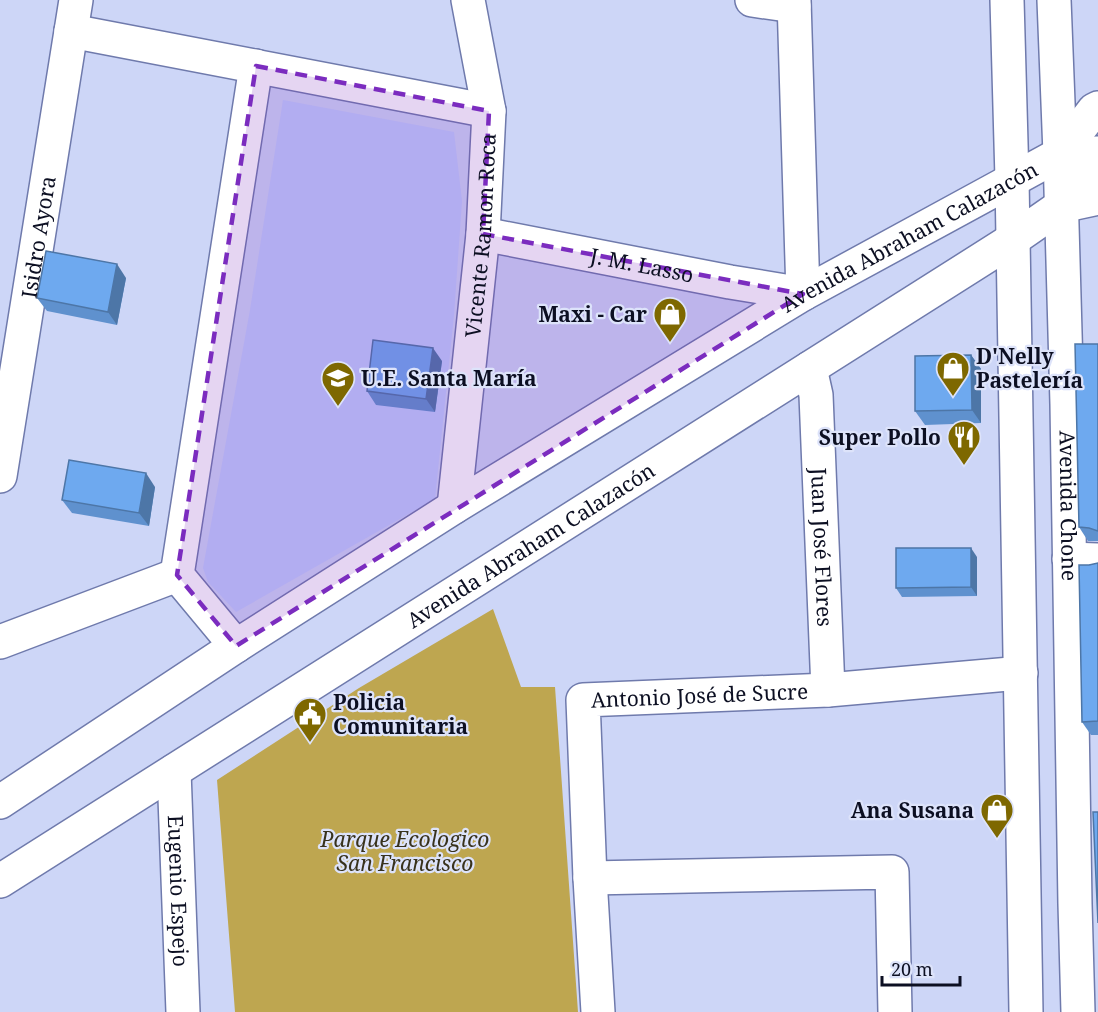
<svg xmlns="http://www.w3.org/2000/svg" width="1098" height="1012" viewBox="0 0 1098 1012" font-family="'Noto Serif',serif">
  <rect width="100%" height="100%" fill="#cdd6f7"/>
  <path fill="#c0cdfe" d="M283 100 454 132 462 201 454 315 435 499 236 612 208 582 203 568 250 310Z"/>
  <path fill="#bea650" d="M493 609 521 687H555L578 1012H235L217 780 359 688Z"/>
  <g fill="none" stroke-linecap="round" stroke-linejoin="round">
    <defs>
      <g id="minor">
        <path d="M752 0 794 6"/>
        <path d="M71 31 489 111"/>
        <path d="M1060 154 1094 110 1098 108"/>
        <path d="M1061 206 1098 198"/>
        <path id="s1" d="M483 234 730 282 803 294 794 0"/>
        <path id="s2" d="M810 368 816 395 828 690"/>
        <path id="s3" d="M0 476 76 0"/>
        <path id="s4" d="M454 507 483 234 489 111 468 0"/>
        <path d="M1069 559 1098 560"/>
        <path d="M0 642 177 575"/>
        <path d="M236 646 177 575 256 66"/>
        <path id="s5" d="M174 771 183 1012"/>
        <path d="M590 878 892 872 895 1012"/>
        <path id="s6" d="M598 1012 590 878 583 700 828 690 1021 673"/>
      </g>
      <g id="major">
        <path d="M1007 0 1012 179 1026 1012"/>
        <path id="s7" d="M1054 0 1060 154 1067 404 1075 904 1078 1012"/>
        <path id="s8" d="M0 802 236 646 454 507 803 294 1060 154 1098 153"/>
        <path id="s9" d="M0 881 1012 240 1061 206 1098 154"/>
      </g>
    </defs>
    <use href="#minor" stroke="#6f7aac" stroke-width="36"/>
    <use href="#major" stroke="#6f7aac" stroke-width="36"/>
    <use href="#minor" stroke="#fff" stroke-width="33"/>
    <use href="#major" stroke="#fff" stroke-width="33"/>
  </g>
  <g fill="#5f91ce">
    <path d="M126 278 117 325 47 311 37 298Z"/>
    <path d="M1098 344V541H1088L1079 527Z"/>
    <path d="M971 355 981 369V423L925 425 915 411Z"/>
    <path d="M442 361 435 412 376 405 367 391Z"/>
    <path d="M155 487 149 526 72 513 62 500Z"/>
    <path d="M977 557V596L902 597 896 588Z"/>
    <path d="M1098 563V735H1091L1082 722 1089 565Z"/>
  </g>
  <g fill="#4d76a7">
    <path d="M117 264 126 278 117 325 108 312Z"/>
    <path d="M433 348 442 361 435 412 426 399Z"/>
    <path d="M971 355 981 369V423L972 410Z"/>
    <path d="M146 473 155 487 149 526 139 513Z"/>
    <path d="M971 548 977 557V596L971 587Z"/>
  </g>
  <g fill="#6ea9ef" stroke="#4d76a7" stroke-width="1.5">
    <path d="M46 251 117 264 108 312 37 298Z"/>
    <path d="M373 340 433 348 426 399 367 391Z"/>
    <path d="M1075 344H1098V531L1089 528 1079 527Z"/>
    <path d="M971 355 972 410 915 411V356Z"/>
    <path d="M69 460 146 473 139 513 62 500Z"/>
    <path d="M896 548H971V587L896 588Z"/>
    <path d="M1098 563V721L1082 722 1079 565H1089Z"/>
    <path d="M1093 812H1098V923Z"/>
  </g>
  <path fill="#7b2cbf" fill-opacity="0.2" stroke="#7b2cbf" stroke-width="4.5" stroke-dasharray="12 8" stroke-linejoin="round" d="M256 66 489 111 483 234 803 294 236 646 177 575Z"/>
  <defs>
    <symbol id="shop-pin" viewBox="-11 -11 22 30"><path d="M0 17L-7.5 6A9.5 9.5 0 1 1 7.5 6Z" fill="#7e6800" stroke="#dde3fa"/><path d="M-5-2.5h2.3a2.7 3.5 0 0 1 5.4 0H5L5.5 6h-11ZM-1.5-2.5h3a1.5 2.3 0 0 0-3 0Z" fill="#fff"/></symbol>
    <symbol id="school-pin" viewBox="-11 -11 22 30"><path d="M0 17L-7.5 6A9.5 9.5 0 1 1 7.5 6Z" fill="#7e6800" stroke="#dde3fa"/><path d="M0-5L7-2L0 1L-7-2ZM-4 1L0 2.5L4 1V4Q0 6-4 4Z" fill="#fff"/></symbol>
    <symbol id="restaurant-pin" viewBox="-11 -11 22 30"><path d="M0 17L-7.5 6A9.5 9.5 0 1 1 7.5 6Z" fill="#7e6800" stroke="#dde3fa"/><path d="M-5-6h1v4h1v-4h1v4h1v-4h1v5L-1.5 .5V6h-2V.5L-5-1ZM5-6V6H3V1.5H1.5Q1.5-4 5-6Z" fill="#fff"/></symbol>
    <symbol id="civic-pin" viewBox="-11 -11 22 30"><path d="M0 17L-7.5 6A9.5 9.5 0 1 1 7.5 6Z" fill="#7e6800" stroke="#dde3fa"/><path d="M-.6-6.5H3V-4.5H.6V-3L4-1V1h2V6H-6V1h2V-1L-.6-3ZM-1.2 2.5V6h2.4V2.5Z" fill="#fff"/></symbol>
  </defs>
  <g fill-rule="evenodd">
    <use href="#shop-pin" x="651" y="295" width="38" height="52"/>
    <use href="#shop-pin" x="934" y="349" width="38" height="52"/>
    <use href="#school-pin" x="319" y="359" width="38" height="52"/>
    <use href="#restaurant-pin" x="945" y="418" width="38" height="52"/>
    <use href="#civic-pin" x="291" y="695" width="38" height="52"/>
    <use href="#shop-pin" x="978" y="791" width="38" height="52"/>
  </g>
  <g text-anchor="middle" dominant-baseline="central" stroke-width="4.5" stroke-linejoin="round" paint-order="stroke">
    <g font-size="21" fill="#0c0f22" stroke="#dde3fa">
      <text stroke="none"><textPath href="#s4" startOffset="273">Vicente Ramon Roca</textPath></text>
      <text stroke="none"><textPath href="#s8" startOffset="1071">Avenida Abraham Calazacón</textPath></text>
      <text stroke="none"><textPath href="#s3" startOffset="242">Isidro Ayora</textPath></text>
      <text stroke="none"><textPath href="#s1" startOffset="162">J. M. Lasso</textPath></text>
      <text stroke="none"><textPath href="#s7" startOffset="506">Avenida Chone</textPath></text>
      <text stroke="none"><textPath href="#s9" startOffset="628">Avenida Abraham Calazacón</textPath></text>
      <text stroke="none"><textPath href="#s2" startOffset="180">Juan José Flores</textPath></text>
      <text stroke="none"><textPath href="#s6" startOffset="429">Antonio José de Sucre</textPath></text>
      <text stroke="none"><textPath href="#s5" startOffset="120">Eugenio Espejo</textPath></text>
    </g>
    <g font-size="21" font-weight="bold" fill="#0c0f22" stroke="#dde3fa" text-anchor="end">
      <text x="647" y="314">Maxi - Car</text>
      <text x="976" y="356" text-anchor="start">D'Nelly<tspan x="976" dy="24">Pastelería</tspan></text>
      <text x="361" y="378" text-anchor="start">U.E. Santa María</text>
      <text x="941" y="437">Super Pollo</text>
      <text x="333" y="702" text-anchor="start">Policia<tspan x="333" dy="24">Comunitaria</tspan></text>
      <text x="974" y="810">Ana Susana</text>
    </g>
    <g font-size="21" font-style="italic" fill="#38321c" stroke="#dde3fa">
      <text x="405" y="839">Parque Ecologico<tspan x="405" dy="24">San Francisco</tspan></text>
    </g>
  </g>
  <path d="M882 976v9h78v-9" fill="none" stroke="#0c0f22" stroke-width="3"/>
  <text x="891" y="976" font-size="18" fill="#0c0f22" stroke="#dde3fa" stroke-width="4.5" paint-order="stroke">20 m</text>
</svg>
